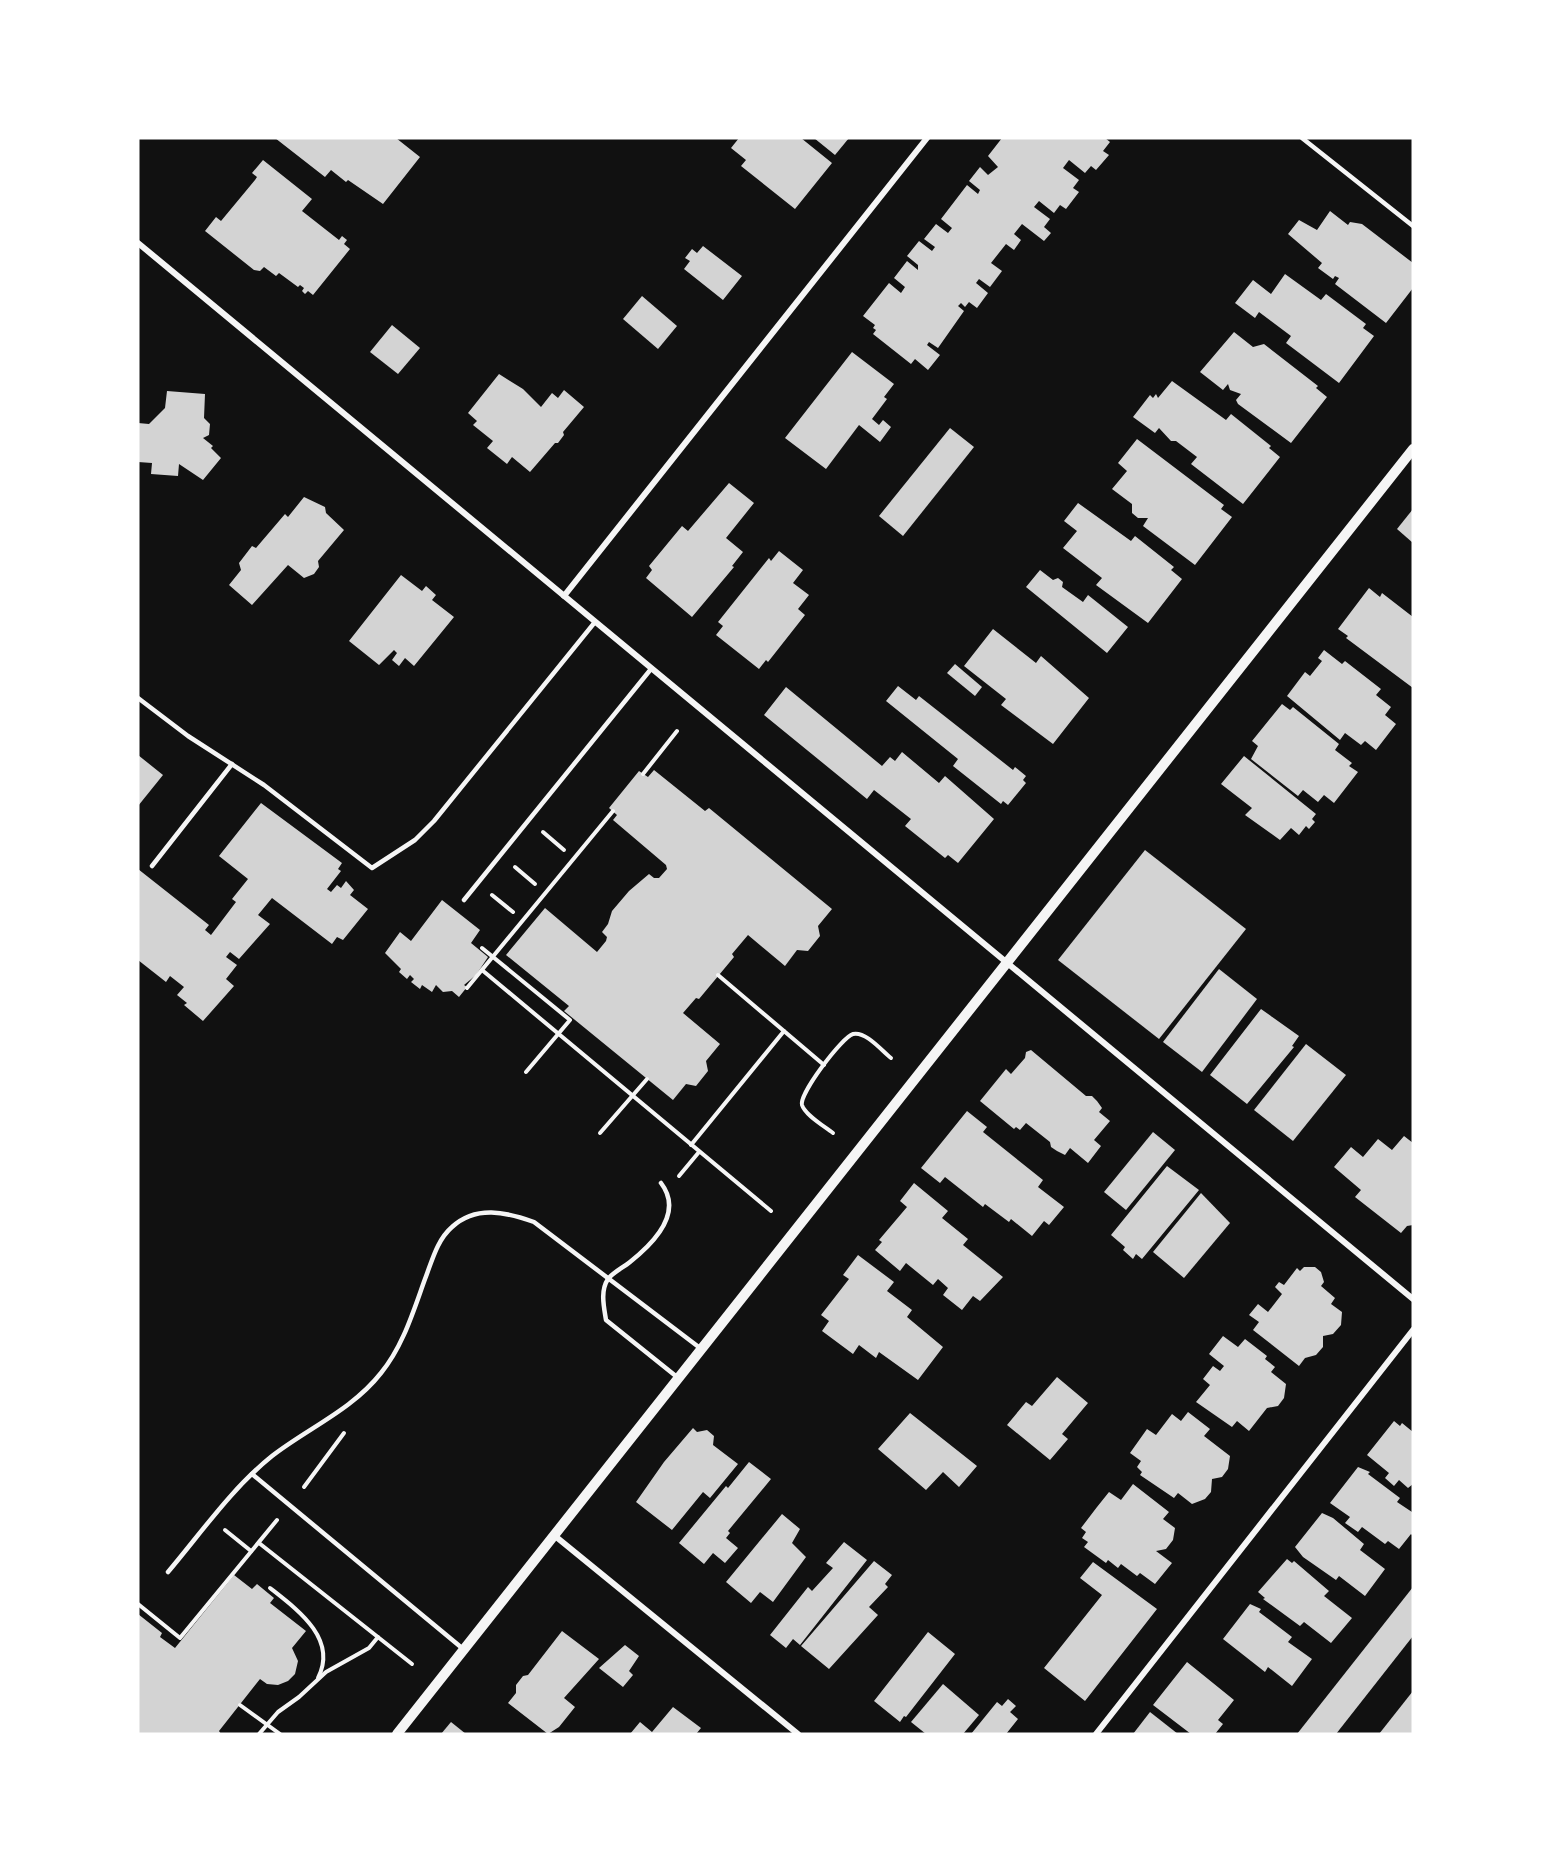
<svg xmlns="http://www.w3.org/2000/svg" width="1551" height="1872" viewBox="0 0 1551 1872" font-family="'Noto Sans',sans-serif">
  <rect width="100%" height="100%" fill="#111"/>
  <g fill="#d3d3d3">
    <path d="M275 138H396L420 157 383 204 348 180 346 182 331 170 325 177Z"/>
    <path d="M739 138H801L832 163 795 209 741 166 746 160 731 148Z"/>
    <path d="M814 138H849L835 155Z"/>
    <path d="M1002 138H1105L1110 142 1103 151 1109 155 1096 170 1091 166 1085 173 1069 160 1063 168 1079 180 1073 188 1079 192 1066 209 1060 205 1054 213 1039 201 1034 207 1050 219 1044 227 1051 233 1044 241 1022 224 1014 234 1021 240 1014 250 1006 244 991 263 1002 271 990 287 979 279 976 283 988 293 977 308 969 302 965 307 961 303 958 306 964 311 938 348 929 342 927 345 940 355 928 370 915 359 911 364 873 334 876 330 873 328 875 325 863 316 889 283 901 293 905 287 894 278 907 261 918 270V265L907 256 919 241 932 251 935 247 924 239 936 224 948 233 952 228 941 219 967 185 978 194 980 190 969 181 980 167 988 175 998 167 988 156Z"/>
    <path d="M263 160 312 199 302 211 339 240 342 236 347 240 344 244 350 249 313 295 308 291 305 294 302 291 304 288 300 285 298 287 279 273 276 276 264 267 260 271 254 270 205 231 216 217 221 221 255 180 257 177 252 173Z"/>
    <path d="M1330 211 1348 225 1350 222 1362 224 1413 263V288L1386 323 1335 284 1339 278 1335 276 1333 279 1318 268 1322 263 1288 234 1299 220 1317 230Z"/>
    <path d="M703 246 742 276 723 300 684 269 690 261 685 258 692 249 697 253Z"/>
    <path d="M1285 274 1321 300 1326 294 1366 324 1363 328 1374 336 1339 383 1286 343 1291 336 1259 312 1255 318 1235 303 1253 280 1271 294Z"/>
    <path d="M642 296 677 326 658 349 623 319Z"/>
    <path d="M392 325 420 348 398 374 370 352Z"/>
    <path d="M1234 332 1253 347 1264 344 1318 386 1316 388 1327 397 1291 443 1238 404 1236 400 1241 394 1230 390 1228 384 1223 390 1200 372Z"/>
    <path d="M852 352 894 384 884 397 887 399 872 419 879 425 883 420 891 427 880 442 859 425 826 469 785 438Z"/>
    <path d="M499 374 523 389 541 407 552 393 558 398 564 390 584 407 563 432 564 435 558 443H555L530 472 512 457 507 464 487 448 493 441 473 425 477 421 468 413Z"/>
    <path d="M1172 381 1226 420 1231 414 1271 446 1269 448 1280 457 1243 504 1191 464 1197 457 1176 441H1171L1159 428 1155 433 1133 417 1150 395 1153 398 1156 394 1158 398Z"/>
    <path d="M167 391 205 394 204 418 210 424 209 435 203 438 213 446 211 448 221 458 203 480 179 464 178 476 151 474 152 463 138 462V423L149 424 165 408Z"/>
    <path d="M950 428 974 447 903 536 879 516Z"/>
    <path d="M1137 439 1224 505 1221 509 1232 517 1195 565 1143 526 1148 518H1138L1132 513V504L1112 489 1127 471 1118 463Z"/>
    <path d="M729 483 754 503 726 538 743 552 732 566 734 567 692 617 646 578 652 570 649 566 682 526 688 531Z"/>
    <path d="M304 497 325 507 326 513 344 530 318 561 319 567 314 574 304 578 288 565 252 605 229 585 241 570 239 563 252 546 256 548 285 514 288 517Z"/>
    <path d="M1078 503 1131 541 1135 536 1174 567 1171 570 1182 579 1148 623 1096 585 1102 578 1063 548 1077 531 1064 521Z"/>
    <path d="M1413 509V543L1397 529Z"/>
    <path d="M779 551 803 570 793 583 809 595 798 609 805 615 768 662 766 660 759 669 716 635 723 626 718 622 769 558 771 561Z"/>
    <path d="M1040 570 1053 580 1058 578 1063 582 1062 587 1083 602 1088 595 1128 627 1107 653 1026 587Z"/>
    <path d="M401 575 422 591 426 586 436 595 432 600 454 617 414 666 405 658 399 666 392 660 397 653 394 650 379 665 349 641Z"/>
    <path d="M1369 588 1380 597 1382 593 1413 617V688L1346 638 1348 636 1338 629Z"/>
    <path d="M993 629 1036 663 1041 656 1089 698 1053 744 1001 705 1006 699 964 666Z"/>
    <path d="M1324 650 1342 664 1345 661 1381 689 1376 695 1391 707 1385 715 1396 724 1376 750 1365 741 1361 745 1345 733 1340 740 1287 696 1305 672 1310 676 1322 661 1318 658Z"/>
    <path d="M955 664 982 687 975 696 947 673Z"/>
    <path d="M898 686 916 700 919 696 1013 770 1015 767 1026 776 1023 780 1026 783 1008 805 1003 801 1001 804 953 766 958 759 886 701Z"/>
    <path d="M786 687 882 766 890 757 895 761 902 752 939 783 945 776 994 819 958 863 948 855 945 858 905 826 911 819 874 790 867 799 764 715Z"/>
    <path d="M1282 704 1290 710 1293 707 1339 744 1335 750 1352 763 1349 766 1358 772 1334 803 1324 795 1318 802 1303 790 1298 796 1251 759 1258 746 1252 741Z"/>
    <path d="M138 755 163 775 138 806Z"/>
    <path d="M1244 756 1316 814 1312 819 1315 822 1309 829 1306 826 1299 835 1291 828 1280 840 1245 815 1252 808 1221 784Z"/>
    <path d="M654 770 705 811 709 808 832 909 818 926 820 936 808 951 797 950 785 966 748 935 732 954 734 957 699 999 696 998 683 1013 720 1044 706 1061 708 1071 696 1086 686 1084 673 1100 564 1011 569 1006 506 955 545 908 597 952 606 941 607 937 602 932 608 924 612 911 629 891 649 874 654 878H659L667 869 666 865 613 820 617 815 609 808 639 771 648 777Z"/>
    <path d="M261 803 342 863 338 869 341 871 327 889 331 892 337 885 341 888 346 881 354 890 350 895 368 909 343 940 337 937 332 944 272 898 258 915 270 924 239 959 230 952 226 957 237 965 226 979 234 986 203 1021 184 1005 187 1003 177 995 184 987 170 976 166 982 138 960V869L209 925 205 930 211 935 236 902 232 899 248 879 219 856Z"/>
    <path d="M1145 850 1246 929 1159 1039 1058 960Z"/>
    <path d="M442 900 480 930 471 943 488 957 476 975 464 985 467 987 459 997 452 991 443 992 436 985 432 992 422 985 420 989 411 982 414 979 410 975 407 979 399 972 401 969 385 953 400 932 411 941Z"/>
    <path d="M1219 969 1257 999 1202 1072 1163 1042Z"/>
    <path d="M1261 1009 1299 1036 1292 1046 1294 1047 1247 1104 1210 1075Z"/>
    <path d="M1306 1044 1346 1075 1293 1141 1254 1110Z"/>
    <path d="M1031 1050 1086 1096H1092L1097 1101 1102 1108 1099 1112 1110 1121 1094 1140 1101 1146 1088 1163 1070 1148 1065 1155 1057 1151 1051 1147 1050 1142 1026 1123 1020 1130 1016 1127 1014 1129 980 1101 1006 1069 1011 1074 1025 1058 1026 1052Z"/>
    <path d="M967 1111 987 1127 983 1132 1043 1180 1038 1187 1064 1207 1049 1225 1044 1221 1032 1236 1011 1219 1009 1222 985 1204 983 1207 945 1177 940 1183 921 1168Z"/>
    <path d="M1153 1132 1175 1150 1126 1210 1104 1192Z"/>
    <path d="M1404 1136 1413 1143V1225L1407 1226 1401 1233 1355 1197 1361 1190 1334 1167 1351 1147 1363 1157 1378 1139 1392 1150Z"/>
    <path d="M1167 1166 1199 1190 1142 1259 1136 1254 1133 1259 1123 1250 1125 1247 1111 1235Z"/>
    <path d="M914 1183 948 1211 942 1218 968 1239 963 1245 1003 1277 980 1301 973 1296 962 1310 943 1295 948 1288 938 1279 933 1285 906 1263 900 1271 875 1250 882 1242 879 1240 907 1207 900 1201Z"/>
    <path d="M1201 1193 1230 1223 1184 1278 1153 1252Z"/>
    <path d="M858 1255 894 1282 887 1291 912 1310 907 1317 943 1347 918 1380 879 1352 876 1358 859 1345 853 1354 822 1331 829 1321 821 1315 849 1279 843 1275Z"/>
    <path d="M1304 1267H1315L1321 1272 1324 1282 1321 1286 1335 1298 1331 1304 1342 1312 1341 1325 1333 1334 1323 1336V1347L1316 1355 1305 1358 1299 1366 1253 1330 1259 1322 1249 1315 1258 1304 1268 1312 1282 1294 1275 1287 1279 1282 1284 1285 1297 1268 1300 1271Z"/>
    <path d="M1223 1336 1238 1347 1245 1339 1267 1356 1265 1359 1275 1367 1271 1372 1286 1384 1284 1398 1278 1406 1267 1408 1249 1431 1237 1421 1232 1427 1196 1402 1210 1385 1203 1379 1213 1366 1220 1371 1224 1366 1209 1354Z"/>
    <path d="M1057 1377 1088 1403 1062 1434 1068 1439 1050 1460 1007 1425 1026 1402 1032 1406Z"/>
    <path d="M1188 1412 1210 1429 1204 1436 1230 1456 1228 1469 1222 1477 1212 1479 1211 1492 1205 1499 1192 1504 1178 1493 1174 1498 1140 1475 1142 1472 1137 1467 1141 1461 1130 1453 1147 1429 1156 1435 1172 1414 1181 1421Z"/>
    <path d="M910 1413 977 1466 959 1487 943 1472 926 1490 878 1449Z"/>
    <path d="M1394 1421 1400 1426 1402 1423 1413 1432V1484L1408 1488 1399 1480 1394 1486 1385 1478 1389 1473 1367 1455Z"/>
    <path d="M693 1428 697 1432 707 1430 714 1436 713 1445 738 1464 710 1498 703 1492 672 1530 636 1502 664 1462Z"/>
    <path d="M749 1462 771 1479 728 1531 730 1533 726 1538 738 1548 725 1563 713 1553 704 1564 679 1543 726 1486 728 1488Z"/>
    <path d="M1358 1467 1370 1472 1368 1474 1400 1498 1397 1502 1412 1512 1413 1536 1411 1534 1399 1549 1388 1541 1385 1544 1362 1527 1358 1532 1345 1523 1350 1517 1330 1503Z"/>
    <path d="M1133 1484 1169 1512 1163 1519 1175 1528 1173 1540 1166 1549 1156 1551 1172 1563 1155 1584 1140 1573 1137 1576 1121 1564 1118 1568 1108 1560 1106 1563 1084 1547 1088 1542 1082 1538 1086 1532 1081 1528 1097 1507 1109 1492 1121 1500Z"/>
    <path d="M1322 1513 1333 1518 1364 1544 1360 1550 1385 1569 1365 1596 1339 1576 1336 1580 1303 1557 1295 1547Z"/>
    <path d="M782 1514 800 1529 792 1543 806 1557 773 1602 760 1592 751 1603 726 1582Z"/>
    <path d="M844 1542 867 1560 800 1645 793 1639 786 1648 770 1635 808 1587 812 1591 833 1568 826 1563Z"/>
    <path d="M1287 1559 1292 1563 1294 1561 1329 1591 1324 1596 1352 1618 1331 1643 1304 1622 1300 1626 1263 1599 1265 1598 1258 1592Z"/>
    <path d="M874 1561 892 1575 885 1584 888 1587 869 1607 878 1615 829 1669 801 1646Z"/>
    <path d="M1093 1562 1157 1609 1085 1701 1044 1668 1102 1595 1080 1578Z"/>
    <path d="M234 1575 252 1589 257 1584 274 1598 270 1603 306 1631 292 1648 298 1661 295 1674 288 1681 278 1685 267 1684 260 1679 219 1731 221 1734H138V1614L162 1633 160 1637 175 1648Z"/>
    <path d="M1413 1587V1636L1336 1734H1297Z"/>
    <path d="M1250 1604 1261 1609 1259 1612 1292 1637 1288 1642 1312 1659 1292 1686 1268 1667 1265 1672 1223 1639Z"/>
    <path d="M562 1631 599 1659 564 1698 575 1707 559 1727 548 1734 508 1703 516 1693V1685L523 1676 528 1675Z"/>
    <path d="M928 1632 955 1654 906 1717 904 1716 900 1722 874 1701Z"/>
    <path d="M625 1645 639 1656 629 1671 633 1675 623 1687 599 1668Z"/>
    <path d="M1187 1662 1234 1700 1218 1720 1223 1724 1215 1734H1191L1153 1705Z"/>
    <path d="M943 1684 979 1715 963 1734H926L911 1722Z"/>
    <path d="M1413 1691V1734H1379Z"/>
    <path d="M1008 1699 1016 1706 1010 1712 1018 1719 1006 1734H971L997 1702 1002 1706Z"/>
    <path d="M673 1707 701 1728 696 1734H630L640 1722 652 1732Z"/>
    <path d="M1150 1712 1178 1734H1133Z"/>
    <path d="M451 1722 466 1734H441Z"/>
  </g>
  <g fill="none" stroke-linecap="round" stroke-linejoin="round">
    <g stroke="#f5f5f5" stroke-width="4">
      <path d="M643 774 677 731"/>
      <path d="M543 832 564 850"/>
      <path d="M515 867 535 884"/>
      <path d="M492 895 513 912"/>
      <path d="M482 948 570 1020 526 1072"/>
      <path d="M482 970 771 1211"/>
      <path d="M718 975 824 1065"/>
      <path d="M467 988 613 811"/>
      <path d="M600 1133 647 1079"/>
      <path d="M833 1133C824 1126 805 1115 802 1105 799 1094 842 1037 853 1034 866 1031 882 1051 891 1058"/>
      <path d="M691 1145 784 1031"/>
      <path d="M679 1176 699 1152"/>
      <path d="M304 1487 344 1433"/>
      <path d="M225 1530 251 1551"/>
      <path d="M259 1543 412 1664"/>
      <path d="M270 1588C298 1610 338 1639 318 1678"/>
      <path d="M138 1604 180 1638 277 1520"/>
      <path d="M240 1705 280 1734"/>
      <path d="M259 1734 278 1712 299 1697 326 1672 369 1648 378 1637"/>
    </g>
    <g stroke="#f5f5f5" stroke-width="4.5">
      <path d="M1302 138 1413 226"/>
      <path d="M138 698 188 736 264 785 372 868 415 840 434 821 595 622"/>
      <path d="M152 866 232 764"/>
      <path d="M464 900 651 669"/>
      <path d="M661 1183C684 1213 654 1243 630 1262 624 1267 612 1273 608 1279 600 1291 604 1307 606 1320L677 1377"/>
      <path d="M252 1474 462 1648"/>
      <path d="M168 1572C201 1533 232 1488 272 1456 308 1428 352 1410 381 1373 403 1346 413 1312 425 1279 432 1261 437 1240 452 1227 476 1205 506 1212 534 1222L700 1348"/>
    </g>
    <g stroke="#f5f5f5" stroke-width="6">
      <path d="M138 243 1413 1299"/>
      <path d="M564 596 927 138"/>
      <path d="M555 1536 798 1734"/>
      <path d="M1096 1734 1413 1330"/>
    </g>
    <path stroke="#f5f5f5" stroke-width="10" d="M397 1734 1413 449"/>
  </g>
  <rect width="1551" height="1872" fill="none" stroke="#ffffff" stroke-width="279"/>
</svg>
